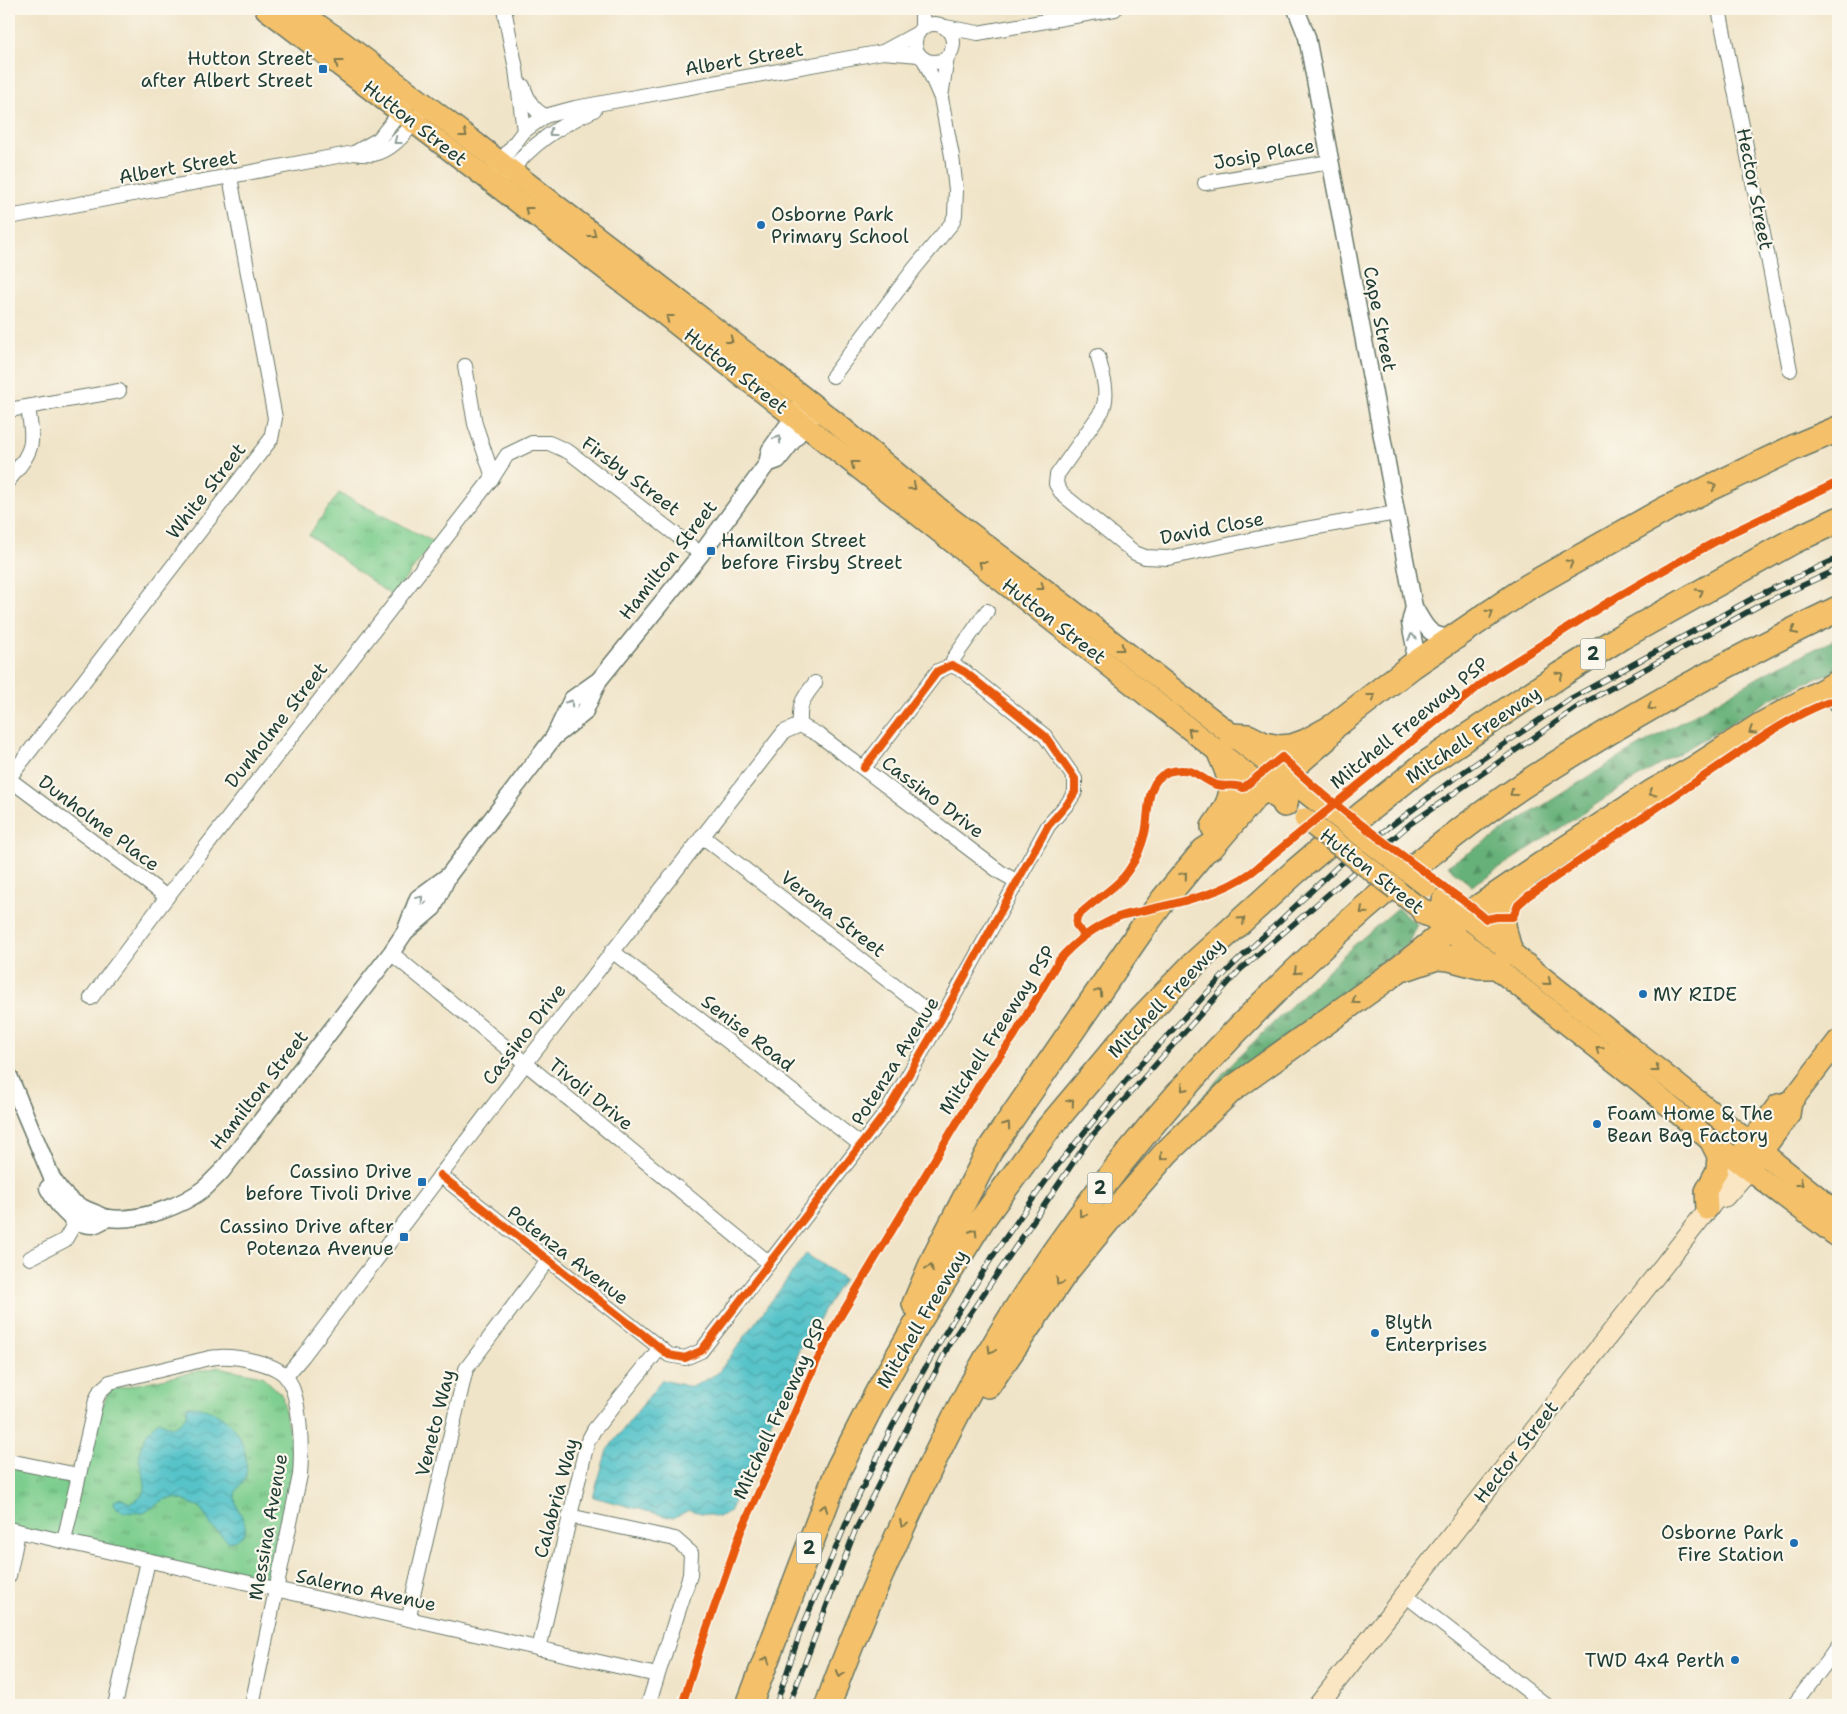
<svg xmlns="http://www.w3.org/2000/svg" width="1847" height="1714" viewBox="0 0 1847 1714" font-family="'Shantell Sans',sans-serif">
  <defs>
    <pattern id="forest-firs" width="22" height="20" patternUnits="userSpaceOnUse" patternTransform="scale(1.25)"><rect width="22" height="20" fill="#66b179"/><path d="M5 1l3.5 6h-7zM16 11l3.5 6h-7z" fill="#539164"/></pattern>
    <pattern id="park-tufts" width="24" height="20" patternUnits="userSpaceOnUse" patternTransform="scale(1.25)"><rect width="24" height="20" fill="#7dce8e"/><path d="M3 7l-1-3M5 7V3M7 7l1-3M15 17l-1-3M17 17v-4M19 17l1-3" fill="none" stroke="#66a875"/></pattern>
    <pattern id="water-waves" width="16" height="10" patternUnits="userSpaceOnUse" patternTransform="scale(1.25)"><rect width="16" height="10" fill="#55c3c9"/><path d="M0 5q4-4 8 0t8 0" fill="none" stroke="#46a0a4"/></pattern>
  </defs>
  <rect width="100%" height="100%" fill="#fbf7ec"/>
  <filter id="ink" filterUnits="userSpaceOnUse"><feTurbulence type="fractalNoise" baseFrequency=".02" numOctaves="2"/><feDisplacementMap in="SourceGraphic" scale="10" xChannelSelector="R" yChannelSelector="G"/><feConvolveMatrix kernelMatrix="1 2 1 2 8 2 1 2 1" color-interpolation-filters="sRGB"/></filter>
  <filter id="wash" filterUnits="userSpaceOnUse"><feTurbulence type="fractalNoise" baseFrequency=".0096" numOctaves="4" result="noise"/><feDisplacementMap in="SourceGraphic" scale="20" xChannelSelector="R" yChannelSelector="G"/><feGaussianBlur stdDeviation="1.12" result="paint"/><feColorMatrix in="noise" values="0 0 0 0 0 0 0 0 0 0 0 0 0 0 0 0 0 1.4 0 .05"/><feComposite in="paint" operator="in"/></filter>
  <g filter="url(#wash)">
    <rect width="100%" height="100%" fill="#f0e4c8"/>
    <g fill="url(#forest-firs)" stroke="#427756">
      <path d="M1838 638V670L1785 691 1627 784 1472 886 1447 866 1612 762 1773 669Z"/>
      <path d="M1398 908 1417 924 1408 944 1241 1071 1169 1136 1233 1062 1353 946Z"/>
    </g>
    <g fill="url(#park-tufts)" stroke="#4e8661">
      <path d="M339 493 434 542 392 596 309 535Z"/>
      <path d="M218 1367 262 1376 282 1395 295 1467 271 1588 67 1541 94 1425 109 1390Z"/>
      <path d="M9 1465 73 1480 60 1541 9 1529Z"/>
    </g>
    <g fill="url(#water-waves)" stroke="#3a807e">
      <path d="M806 1254 844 1279 798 1351 794 1372 729 1512 718 1517 689 1510 673 1518 593 1497 607 1450 662 1380 692 1387 718 1373Z"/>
      <path d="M187 1406C225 1405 251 1440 246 1476 245 1484 235 1487 235 1496 235 1515 262 1533 229 1542L212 1527 200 1507 177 1498 165 1499 144 1513 123 1512 115 1508 113 1502 120 1498 130 1503C154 1494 143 1480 140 1463 136 1449 148 1428 159 1421L171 1427C182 1424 187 1418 187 1406Z"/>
    </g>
  </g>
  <g filter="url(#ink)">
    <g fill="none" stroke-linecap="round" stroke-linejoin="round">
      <defs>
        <g id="minor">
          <path d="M504 9 516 69 524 131"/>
          <path d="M922 9V28"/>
          <path d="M1719 9 1790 370"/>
          <circle cx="934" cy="43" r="19"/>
          <path d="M945 27 978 33 1115 9"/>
          <path d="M883 52 918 33"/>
          <path d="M523 86C528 100 532 109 545 116"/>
          <path d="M941 97 947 57"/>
          <path d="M354 153 379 139 405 106"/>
          <path d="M496 168 524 131 545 116 575 108 883 52 919 55"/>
          <path d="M507 175C532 144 558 126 594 110"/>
          <path d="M1205 183 1330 162"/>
          <path d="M9 217 354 153C360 154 367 155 374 154 393 150 408 131 418 116"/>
          <path d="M1098 356C1102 375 1110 392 1102 411L1057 475 1056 484 1062 494 1135 553 1145 557 1168 558 1278 534 1396 513"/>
          <path d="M465 366 475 424 493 477"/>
          <path d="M833 376 914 269 947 229 952 223 955 215 956 190 952 156 941 98 924 59"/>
          <path d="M9 410 119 391"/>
          <path d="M9 480C34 448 34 447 28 407"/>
          <path d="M952 665 954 658 987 611"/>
          <path d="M800 725C799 703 802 700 815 683"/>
          <path d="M9 778 271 439 275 418 230 177"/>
          <path d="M9 779 167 897"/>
          <path d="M702 836 940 1021"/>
          <path d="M612 951 861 1145"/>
          <path d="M391 953 769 1263"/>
          <path d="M91 998 167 897 493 477 507 455 532 443H549L569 452 701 554"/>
          <path d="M440 1175 669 1355 685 1358 701 1351 888 1110 940 1021 1048 826 1068 803 1075 792V779L1045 736 965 672 952 665 938 671 864 768"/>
          <path d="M30 1258 65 1240 81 1212"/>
          <path d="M286 1376 303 1356 525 1064 784 732 800 725 819 735 1000 872 1018 882"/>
          <path d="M9 1461 78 1475"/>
          <path d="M569 1516 675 1539 691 1553 690 1575 648 1705"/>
          <path d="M9 1529 657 1675"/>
          <path d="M64 1541 96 1400 100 1391 110 1382C135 1376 160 1370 185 1364 196 1362 208 1357 219 1357 236 1356 277 1363 287 1378 301 1397 302 1451 300 1475L252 1705"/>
          <path d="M9 1576 18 1532"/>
          <path d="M1404 1594 1546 1705"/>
          <path d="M409 1618 414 1591 466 1369 548 1260"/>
          <path d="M539 1649 587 1443 594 1430 660 1348"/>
          <path d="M115 1705 148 1561"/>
          <path d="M1794 1705 1838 1647"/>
        </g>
        <g id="tertiary">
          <path d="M1296 9 1307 37 1414 607C1426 627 1428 637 1453 638"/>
          <path d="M767 464 778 460 812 416"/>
          <path d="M1412 666 1415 648 1410 623 1414 607"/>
          <path d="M1817 694 1835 700 1838 704"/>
          <path d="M554 737 584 713 599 680 701 554 767 464 770 450 800 408"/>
          <path d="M405 932 433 908 448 876 554 737 572 699 599 680"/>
          <path d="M9 1076 52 1178C64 1197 73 1205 95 1213 99 1215 104 1218 109 1218 139 1222 183 1206 206 1187 211 1182 217 1176 222 1171L391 953 405 932 418 898 448 876"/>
          <path d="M48 1188C57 1204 71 1226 93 1225 98 1224 103 1220 108 1218"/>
        </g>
        <g id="secondary">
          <path d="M1716 1199 1725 1197 1749 1170"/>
          <path d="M1318 1705 1716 1199 1717 1188 1737 1161"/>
        </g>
        <g id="primary">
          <path d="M266 9 660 311 1277 798"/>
          <path d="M295 9 337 38 426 105 650 278 835 422 949 517 1082 618 1322 805"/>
          <path d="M1396 889 1637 1079 1710 1140 1838 1237"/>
          <path d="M1453 906 1838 1213"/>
          <path d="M1742 1154 1778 1105 1791 1102"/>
          <path d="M1753 1163 1789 1115 1791 1102 1838 1041"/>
          <path d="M1707 1209 1706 1191 1717 1170 1718 1156 1710 1140"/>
        </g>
        <g id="motorway">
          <path d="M1232 736 1248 737 1264 745 1280 748 1292 747 1306 742 1333 727 1412 666 1528 587 1666 509 1795 447 1838 429"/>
          <path d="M1285 804 1288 779 1293 767"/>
          <path d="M1214 827C1236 797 1236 788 1221 755"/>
          <path d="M1426 913 1452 918 1466 916 1556 855 1653 792 1694 769 1760 726 1838 683"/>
          <path d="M1510 952C1498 915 1500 913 1522 882"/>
          <path d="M1408 967 1437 957 1449 958 1479 966H1495"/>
          <path d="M915 1304 935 1257 991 1148 1142 929 1164 899 1204 851 1213 845 1255 796 1283 775 1325 739 1333 727"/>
          <path d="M988 1385 1066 1271 1112 1215 1166 1153 1231 1090 1394 973 1437 939 1447 929 1452 918V911L1445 900"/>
          <path d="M749 1705 839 1468 877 1394 912 1332 981 1221 1048 1129 1137 1023 1195 963 1296 871 1363 814 1423 766 1560 675 1621 637 1793 541 1838 520"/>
          <path d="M828 1705C849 1645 875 1586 902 1527 935 1455 970 1383 1012 1316 1108 1164 1229 1027 1364 909 1414 866 1467 823 1522 786 1623 720 1729 661 1838 609"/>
        </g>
      </defs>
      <use href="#minor" stroke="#687768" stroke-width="16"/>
      <use href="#tertiary" stroke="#687768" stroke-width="19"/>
      <use href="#secondary" stroke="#687768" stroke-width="21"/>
      <use href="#primary" stroke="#687768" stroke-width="24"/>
      <use href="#motorway" stroke="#687768" stroke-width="28"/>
      <use href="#minor" stroke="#fff" stroke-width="14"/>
      <use href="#tertiary" stroke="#fff" stroke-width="16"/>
      <use href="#secondary" stroke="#fbe6c3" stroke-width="19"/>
      <use href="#primary" stroke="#f4c16a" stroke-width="21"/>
      <use href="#motorway" stroke="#f4c16a" stroke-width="25"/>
      <defs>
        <g id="rail">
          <path d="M776 1705 800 1633 850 1514 893 1425 942 1338 996 1251 1053 1171 1128 1078 1232 966 1339 865 1456 777 1570 699 1757 596 1838 558"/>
          <path d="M789 1705 855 1531 950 1343 1090 1138 1240 970 1410 824 1579 706 1760 605 1838 569"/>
        </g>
      </defs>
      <use href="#rail" stroke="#1f3d34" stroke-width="5.5"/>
      <use href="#rail" stroke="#fbf7ec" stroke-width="4" stroke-dasharray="11" stroke-linecap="butt"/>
      <defs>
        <g id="primary-bridge">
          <path d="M1322 805 1427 886"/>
          <path d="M1305 819 1396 889"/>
        </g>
      </defs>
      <use href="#primary-bridge" stroke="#687768" stroke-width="24" stroke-linecap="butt"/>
      <use href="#primary-bridge" stroke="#f4c16a" stroke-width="21"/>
      <defs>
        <g id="cycleway">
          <path d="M1085 936 1076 925 1077 917C1093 900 1118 888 1130 868 1137 858 1142 845 1145 833 1150 812 1144 782 1168 772 1175 770 1183 769 1190 771 1199 774 1206 781 1214 784 1223 788 1234 783 1243 788L1282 757C1327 801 1383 841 1434 879 1451 893 1470 904 1486 919L1497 917H1513L1518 905 1528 896C1591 853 1653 810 1716 768 1750 745 1799 710 1838 699"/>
          <path d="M440 1175 669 1355 685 1358 701 1351 888 1110 940 1021 1048 826 1068 803 1075 792V779L1045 736 965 672 952 665 938 671 864 768"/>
          <path d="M682 1705 701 1645 741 1531 785 1435 817 1361 834 1327 981 1082 1013 1038 1059 960C1075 941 1095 927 1118 917 1130 913 1143 911 1155 908 1190 900 1222 893 1252 872L1489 678 1607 603 1655 575 1731 533 1838 482"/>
        </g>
      </defs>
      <use href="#cycleway" stroke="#fbf7ec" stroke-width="11"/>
      <use href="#cycleway" stroke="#e8590c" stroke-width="8"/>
    </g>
    <defs><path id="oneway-chevron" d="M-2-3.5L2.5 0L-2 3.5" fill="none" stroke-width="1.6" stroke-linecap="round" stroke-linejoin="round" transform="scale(1.25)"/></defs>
    <g stroke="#7f784c">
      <use href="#oneway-chevron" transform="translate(338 63) rotate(-142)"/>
      <use href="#oneway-chevron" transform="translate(464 134) rotate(38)"/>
      <use href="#oneway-chevron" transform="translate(528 210) rotate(-143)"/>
      <use href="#oneway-chevron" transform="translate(593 234) rotate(38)"/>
      <use href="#oneway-chevron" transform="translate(669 318) rotate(-142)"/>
      <use href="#oneway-chevron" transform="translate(730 340) rotate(38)"/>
      <use href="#oneway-chevron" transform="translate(854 464) rotate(-142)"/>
      <use href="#oneway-chevron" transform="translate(1713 486) rotate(-26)"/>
      <use href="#oneway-chevron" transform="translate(913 487) rotate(40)"/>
      <use href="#oneway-chevron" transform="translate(1570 563) rotate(-30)"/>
      <use href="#oneway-chevron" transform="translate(982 564) rotate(-142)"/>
      <use href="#oneway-chevron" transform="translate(1041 587) rotate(37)"/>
      <use href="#oneway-chevron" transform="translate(1700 592) rotate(-30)"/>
      <use href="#oneway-chevron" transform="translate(1490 613) rotate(-34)"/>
      <use href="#oneway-chevron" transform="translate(1794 631) rotate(153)"/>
      <use href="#oneway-chevron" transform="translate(1121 648) rotate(38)"/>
      <use href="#oneway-chevron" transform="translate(1560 675) rotate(-33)"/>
      <use href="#oneway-chevron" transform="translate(1372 697) rotate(-38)"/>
      <use href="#oneway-chevron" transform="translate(1651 707) rotate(149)"/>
      <use href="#oneway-chevron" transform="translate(1191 731) rotate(-141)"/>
      <use href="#oneway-chevron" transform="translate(1752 731) rotate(148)"/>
      <use href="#oneway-chevron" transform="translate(1513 793) rotate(144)"/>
      <use href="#oneway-chevron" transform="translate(1652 793) rotate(149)"/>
      <use href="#oneway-chevron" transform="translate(1184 875) rotate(-50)"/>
      <use href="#oneway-chevron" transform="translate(1363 911) rotate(139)"/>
      <use href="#oneway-chevron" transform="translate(1242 920) rotate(-42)"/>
      <use href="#oneway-chevron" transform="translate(1297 971) rotate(136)"/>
      <use href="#oneway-chevron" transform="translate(1548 982) rotate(39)"/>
      <use href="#oneway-chevron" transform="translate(1099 992) rotate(-56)"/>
      <use href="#oneway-chevron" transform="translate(1355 1001) rotate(144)"/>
      <use href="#oneway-chevron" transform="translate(1599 1049) rotate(-141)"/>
      <use href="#oneway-chevron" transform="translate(1656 1069) rotate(38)"/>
      <use href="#oneway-chevron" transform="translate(1184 1088) rotate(131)"/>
      <use href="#oneway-chevron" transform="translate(1071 1102) rotate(-50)"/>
      <use href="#oneway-chevron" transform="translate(1007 1125) rotate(-55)"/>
      <use href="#oneway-chevron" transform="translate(1163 1157) rotate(130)"/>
      <use href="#oneway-chevron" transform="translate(1800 1183) rotate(38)"/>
      <use href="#oneway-chevron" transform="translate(1082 1214) rotate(126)"/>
      <use href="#oneway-chevron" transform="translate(974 1232) rotate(-58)"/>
      <use href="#oneway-chevron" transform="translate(930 1268) rotate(-67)"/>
      <use href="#oneway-chevron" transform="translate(1059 1282) rotate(124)"/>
      <use href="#oneway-chevron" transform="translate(991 1350) rotate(121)"/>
      <use href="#oneway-chevron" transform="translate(824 1508) rotate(-69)"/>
      <use href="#oneway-chevron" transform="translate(903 1524) rotate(115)"/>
      <use href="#oneway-chevron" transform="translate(766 1660) rotate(-69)"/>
      <use href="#oneway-chevron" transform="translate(840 1674) rotate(111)"/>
    </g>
    <g stroke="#8f9e9a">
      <use href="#oneway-chevron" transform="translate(552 133) rotate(143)"/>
      <use href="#oneway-chevron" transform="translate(397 141) rotate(142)"/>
      <use href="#oneway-chevron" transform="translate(778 439) rotate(-55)"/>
      <use href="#oneway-chevron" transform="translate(1412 637) rotate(-101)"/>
      <use href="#oneway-chevron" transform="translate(570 703) rotate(-55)"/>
      <use href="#oneway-chevron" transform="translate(420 899) rotate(-50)"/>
    </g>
  </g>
  <g fill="#1f6fb2" stroke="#fbf7ec" stroke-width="2">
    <rect x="318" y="64" width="10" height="10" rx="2.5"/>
    <circle cx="761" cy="225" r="5"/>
    <rect x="706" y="546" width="10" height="10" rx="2.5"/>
    <circle cx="1643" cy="994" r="5"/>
    <circle cx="1597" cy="1124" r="5"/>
    <rect x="417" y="1177" width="10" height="10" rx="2.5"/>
    <rect x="399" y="1232" width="10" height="10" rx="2.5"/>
    <circle cx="1375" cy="1333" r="5"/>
    <circle cx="1794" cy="1543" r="5"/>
    <circle cx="1735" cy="1660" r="5"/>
  </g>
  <g text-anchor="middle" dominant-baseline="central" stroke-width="4.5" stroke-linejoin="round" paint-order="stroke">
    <g fill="#fbf7ec" stroke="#61756b" stroke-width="1">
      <rect x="1580.5" y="638.5" width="25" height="31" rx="4"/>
      <rect x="1087.5" y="1172.5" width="25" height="31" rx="4"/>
      <rect x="796.5" y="1532.5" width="25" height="31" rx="4"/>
    </g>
    <g font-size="18" font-weight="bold" fill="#1f3d34">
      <text x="1593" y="654">2</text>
      <text x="1100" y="1188">2</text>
      <text x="809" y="1548">2</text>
    </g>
    <g font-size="19" fill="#1f3d34" stroke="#fbf7ec" text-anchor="end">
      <text x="313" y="58">Hutton Street<tspan x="313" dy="22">after Albert Street</tspan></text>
      <text x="771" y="214" text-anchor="start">Osborne Park<tspan x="771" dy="22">Primary School</tspan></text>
      <text x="721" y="540" text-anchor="start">Hamilton Street<tspan x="721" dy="22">before Firsby Street</tspan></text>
      <text x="1653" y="994" text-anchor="start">MY RIDE</text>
      <text x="1607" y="1113" text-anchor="start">Foam Home &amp; The<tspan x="1607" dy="22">Bean Bag Factory</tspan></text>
      <text x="412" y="1171">Cassino Drive<tspan x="412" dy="22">before Tivoli Drive</tspan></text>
      <text x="394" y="1226">Cassino Drive after<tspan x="394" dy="22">Potenza Avenue</tspan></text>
      <text x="1385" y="1322" text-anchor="start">Blyth<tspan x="1385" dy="22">Enterprises</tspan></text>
      <text x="1784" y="1532">Osborne Park<tspan x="1784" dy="22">Fire Station</tspan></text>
      <text x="1725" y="1660">TWD 4x4 Perth</text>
    </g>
    <g font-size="19" fill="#1f3d34" stroke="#fbf7ec">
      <text transform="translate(744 59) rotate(-10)">Albert Street</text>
      <text transform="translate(415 123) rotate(38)">Hutton Street</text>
      <text transform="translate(1264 154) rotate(-10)">Josip Place</text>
      <text transform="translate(178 167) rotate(-10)">Albert Street</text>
      <text transform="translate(1755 189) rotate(79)">Hector Street</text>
      <text transform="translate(1380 319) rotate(79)">Cape Street</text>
      <text transform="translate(736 371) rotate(38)">Hutton Street</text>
      <text transform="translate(631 476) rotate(37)">Firsby Street</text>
      <text transform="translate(206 491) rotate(-52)">White Street</text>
      <text transform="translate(1212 528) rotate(-11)">David Close</text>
      <text transform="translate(668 560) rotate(-52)">Hamilton Street</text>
      <text transform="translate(1054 621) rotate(38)">Hutton Street</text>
      <text transform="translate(1409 723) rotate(-39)">Mitchell Freeway PSP</text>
      <text transform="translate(276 725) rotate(-52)">Dunholme Street</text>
      <text transform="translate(1473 735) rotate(-34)">Mitchell Freeway</text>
      <text transform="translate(933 797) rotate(37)">Cassino Drive</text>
      <text transform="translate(99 823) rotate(37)">Dunholme Place</text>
      <text transform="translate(1372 871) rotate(38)">Hutton Street</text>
      <text transform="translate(833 914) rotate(38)">Verona Street</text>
      <text transform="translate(1166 998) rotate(-46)">Mitchell Freeway</text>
      <text transform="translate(997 1030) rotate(-57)">Mitchell Freeway PSP</text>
      <text transform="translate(748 1033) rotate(38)">Senise Road</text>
      <text transform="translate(524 1034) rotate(-52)">Cassino Drive</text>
      <text transform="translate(895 1061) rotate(-58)">Potenza Avenue</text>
      <text transform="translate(259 1090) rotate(-52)">Hamilton Street</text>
      <text transform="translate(591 1094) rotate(39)">Tivoli Drive</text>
      <text transform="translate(568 1255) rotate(38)">Potenza Avenue</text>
      <text transform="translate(922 1319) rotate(-59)">Mitchell Freeway</text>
      <text transform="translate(780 1409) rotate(-65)">Mitchell Freeway PSP</text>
      <text transform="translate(435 1423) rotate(-76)">Veneto Way</text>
      <text transform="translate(1516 1452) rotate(-52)">Hector Street</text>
      <text transform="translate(556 1498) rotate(-75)">Calabria Way</text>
      <text transform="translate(268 1527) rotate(-80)">Messina Avenue</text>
      <text transform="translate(366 1590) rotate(12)">Salerno Avenue</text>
    </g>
  </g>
  <rect width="1847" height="1714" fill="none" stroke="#fbf7ec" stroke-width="30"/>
</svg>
